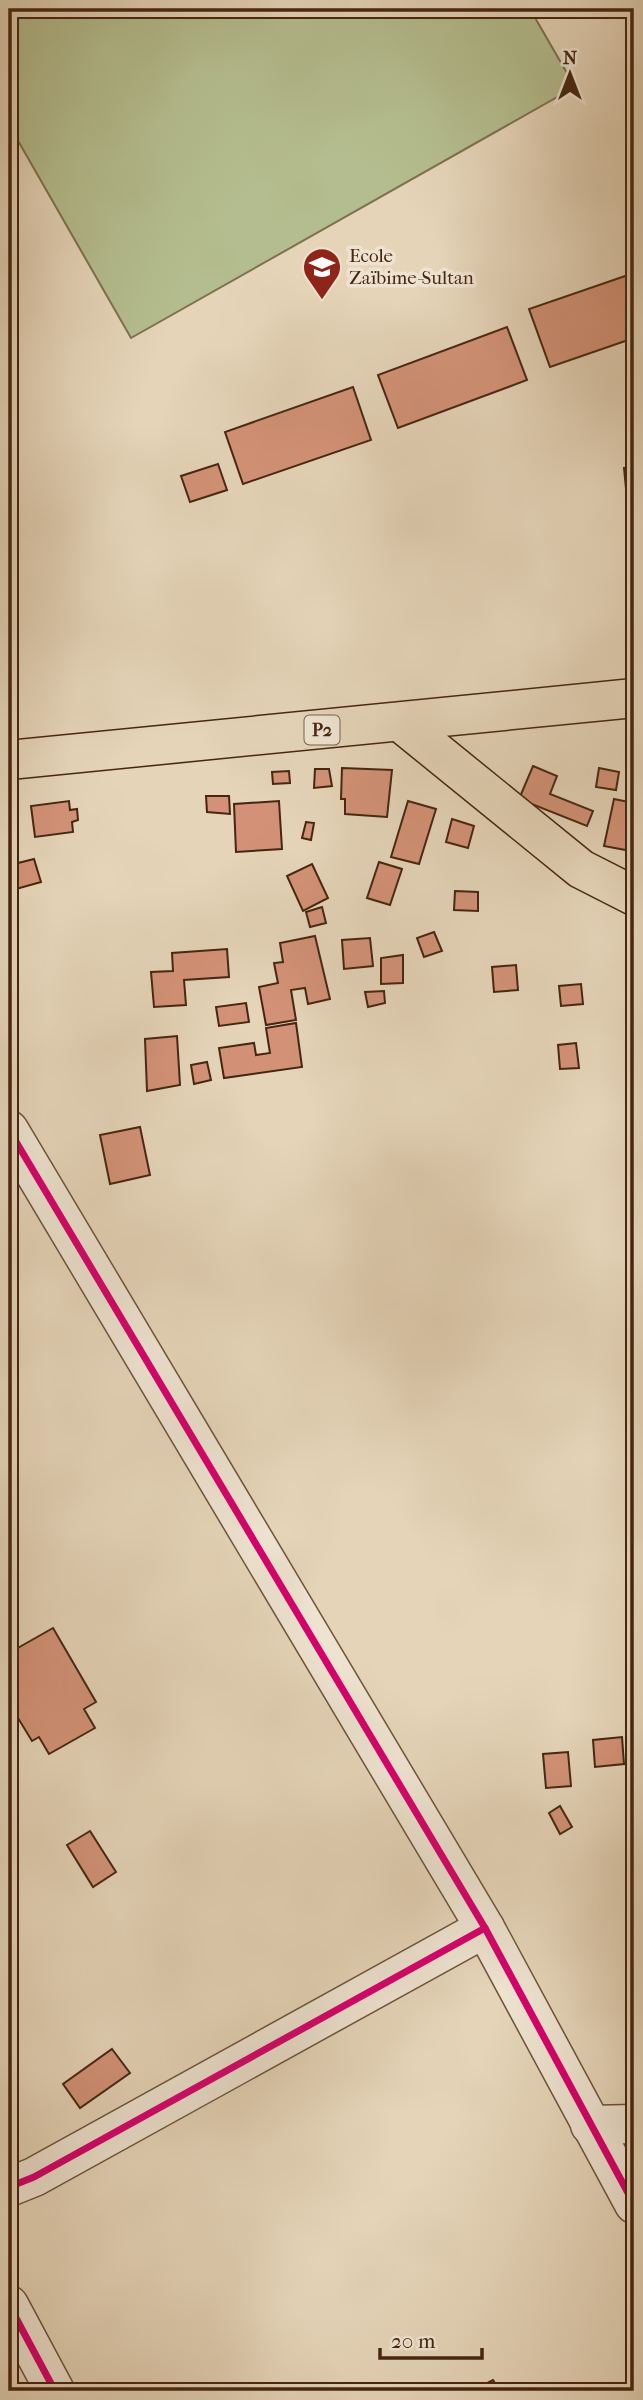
<svg xmlns="http://www.w3.org/2000/svg" width="643" height="2400" viewBox="0 0 643 2400" font-family="'IM FELL French Canon',serif">
  <rect width="100%" height="100%" fill="#e5d4b8"/>
  <filter id="stains"><feTurbulence type="fractalNoise" baseFrequency=".00286" numOctaves="4"/><feColorMatrix values="0 0 0 0 .2 0 0 0 0 .09 0 0 0 0 .02 0 0 0 .5 -.17"/></filter>
  <radialGradient id="worn" r=".72"><stop offset=".6" stop-color="#630" stop-opacity="0"/><stop offset="1" stop-color="#630" stop-opacity=".3"/></radialGradient>
  <path fill="#b4bd8f" stroke="#7d7250" stroke-width="2" d="M9 9H530L575 87 131 338 9 125Z"/>
  <g fill="#d39277" stroke="#462610" stroke-width="2">
    <path d="M634 273V338L550 367 529 309Z"/>
    <path d="M507 327 527 380 398 428 378 375Z"/>
    <path d="M353 387 371 440 243 484 225 432Z"/>
    <path d="M218 464 227 490 190 502 181 476Z"/>
    <path d="M634 467V530H630L624 468Z"/>
    <path d="M533 766 557 776 550 794 593 811 587 826 519 799Z"/>
    <path d="M342 768 392 770 387 817 345 814V799H341Z"/>
    <path d="M599 768 619 772 616 790 596 787Z"/>
    <path d="M315 769H329L332 786 314 788Z"/>
    <path d="M289 771 290 783 273 784 272 772Z"/>
    <path d="M206 796H229L230 814 207 812Z"/>
    <path d="M614 799 634 803V838L631 851 604 846Z"/>
    <path d="M69 801 70 810 77 809 78 820 72 822 73 832 35 837 31 806Z"/>
    <path d="M279 801 282 849 236 852 234 804Z"/>
    <path d="M408 801 436 809 419 864 391 857Z"/>
    <path d="M452 819 474 826 468 848 446 842Z"/>
    <path d="M306 822 314 823 311 840 302 838Z"/>
    <path d="M9 848 14 864 34 859 41 882 9 891Z"/>
    <path d="M379 862 402 869 390 905 367 898Z"/>
    <path d="M312 864 328 898 303 911 287 876Z"/>
    <path d="M455 891 478 892V911L454 910Z"/>
    <path d="M322 907 326 923 310 927 306 912Z"/>
    <path d="M434 932 442 951 424 957 417 938Z"/>
    <path d="M315 936 330 999 308 1004 305 988 291 990 296 1020 266 1025 259 987 278 983 274 963 283 962 280 943Z"/>
    <path d="M370 938 373 966 344 969 342 940Z"/>
    <path d="M227 949 229 977 184 980 186 1005 154 1007 151 972 173 971 172 953Z"/>
    <path d="M403 955V983L381 984V958Z"/>
    <path d="M516 965 518 990 494 992 492 967Z"/>
    <path d="M581 984 583 1004 561 1006 559 986Z"/>
    <path d="M384 991 385 1003 368 1007 365 992Z"/>
    <path d="M246 1003 249 1022 219 1026 216 1007Z"/>
    <path d="M296 1023 302 1067 224 1078 219 1048 254 1043 256 1055 270 1053 266 1028Z"/>
    <path d="M177 1036 180 1085 147 1091 145 1039Z"/>
    <path d="M576 1043 579 1068 560 1069 558 1045Z"/>
    <path d="M207 1062 211 1080 194 1084 191 1065Z"/>
    <path d="M140 1127 150 1175 110 1184 100 1135Z"/>
    <path d="M53 1628 96 1702 84 1709 95 1728 49 1754 39 1737 32 1741 18 1718 9 1723V1653Z"/>
    <path d="M622 1737 624 1764 595 1767 593 1740Z"/>
    <path d="M568 1752 571 1786 546 1788 543 1754Z"/>
    <path d="M560 1806 572 1827 560 1834 549 1813Z"/>
    <path d="M90 1831 116 1872 93 1887 67 1845Z"/>
    <path d="M112 2049 130 2073 80 2108 63 2084Z"/>
    <path d="M493 2380 500 2391H472Z"/>
  </g>
  <g fill="none" stroke-linecap="round" stroke-linejoin="round">
    <defs>
      <g id="minor">
        <path d="M9 1130 485 1928 634 2204"/>
        <path d="M590 2125 634 2124"/>
        <path d="M9 2187 34 2177 485 1928"/>
        <path d="M9 2305 55 2391"/>
      </g>
      <g id="major">
        <path d="M400 722 581 869 634 896"/>
        <path d="M9 760 634 698"/>
      </g>
    </defs>
    <use href="#minor" stroke="#6e523a" stroke-width="41"/>
    <use href="#major" stroke="#462610" stroke-width="41"/>
    <use href="#minor" stroke="#eee3d1" stroke-width="38"/>
    <use href="#major" stroke="#e5d4b8" stroke-width="38"/>
    <defs>
      <g id="cycleway">
        <path d="M9 1130 485 1928 634 2204"/>
        <path d="M9 2187 34 2177 485 1928"/>
        <path d="M9 2305 55 2391"/>
      </g>
    </defs>
    <use href="#cycleway" stroke="#eee3d1" stroke-width="11"/>
    <use href="#cycleway" stroke="#d6006c" stroke-width="7"/>
  </g>
  <defs>
    <symbol id="school-pin" viewBox="-11 -11 22 30"><path d="M0 17L-7.5 6A9.5 9.5 0 1 1 7.5 6Z" fill="#8f2418" stroke="#eee3d1"/><path d="M0-5L7-2L0 1L-7-2ZM-4 1L0 2.5L4 1V4Q0 6-4 4Z" fill="#fff"/></symbol>
  </defs>
  <g fill-rule="evenodd">
    <use href="#school-pin" x="300" y="245" width="44" height="60"/>
  </g>
  <g text-anchor="middle" dominant-baseline="central" stroke-width="7" stroke-linejoin="round" paint-order="stroke">
    <rect fill="#eee3d1" stroke="#785f4a" stroke-width="2" x="304.5" y="715.5" width="35" height="29" rx="5"/>
    <g font-size="18" font-weight="bold" fill="#462610">
      <text x="322" y="730">P2</text>
    </g>
    <g font-size="19" fill="#462610" stroke="#eee3d1" text-anchor="start">
      <text x="349" y="256">Ecole<tspan x="349" dy="22">Zaïbime-Sultan</tspan></text>
    </g>
  </g>
  <rect width="643" height="2400" fill="none" stroke="#e5d4b8" stroke-width="35"/>
  <rect x="10" y="10" width="622" height="2379" fill="none" stroke="#462610" stroke-width="3.5"/>
  <rect x="18" y="18" width="608" height="2365" fill="none" stroke="#462610" stroke-width="2"/>
  <g transform="translate(570 74)" stroke="#eee3d1" stroke-width="5" paint-order="stroke">
  <path d="M0-5L12 26L0 18L-12 26Z" fill="#462610"/>
  <text y="-10" font-size="19" font-weight="bold" text-anchor="middle" fill="#462610">N</text>
  </g>
  <path d="M380 2348v10h102v-10" fill="none" stroke="#462610" stroke-width="3.5"/>
  <text x="391" y="2348" font-size="21" fill="#462610" stroke="#eee3d1" stroke-width="5" paint-order="stroke">20 m</text>
  <rect width="100%" height="100%" filter="url(#stains)"/>
  <rect width="100%" height="100%" fill="url(#worn)"/>
</svg>
